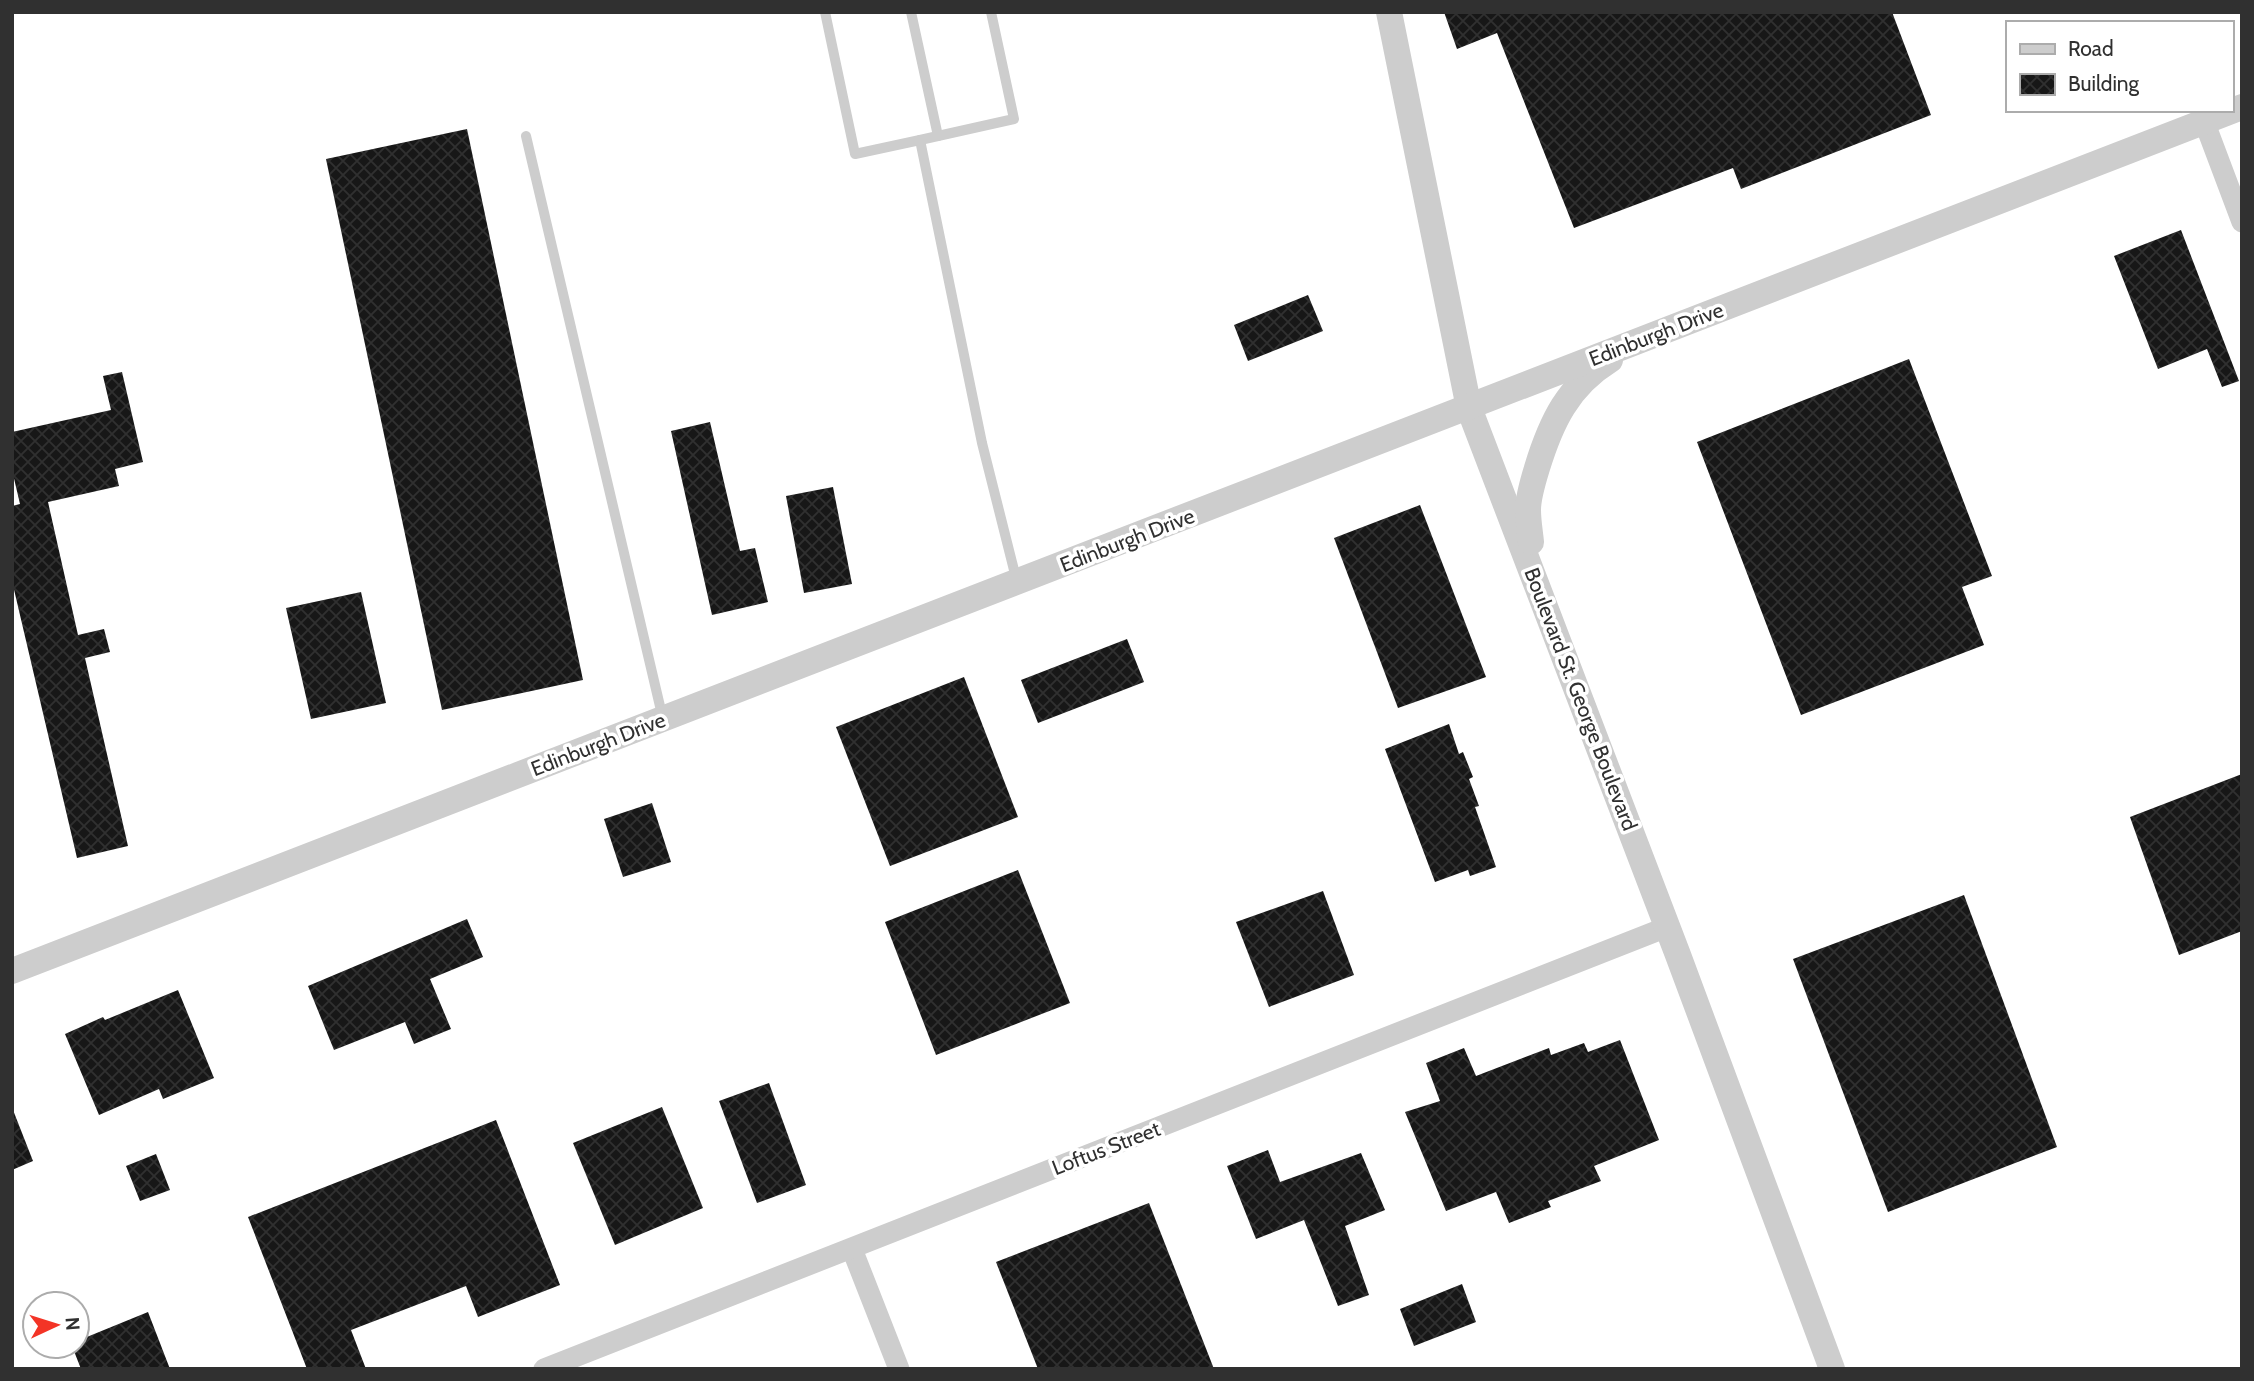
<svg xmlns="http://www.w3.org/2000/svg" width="2254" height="1381" viewBox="0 0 2254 1381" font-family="Cabin,sans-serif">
  <defs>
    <pattern id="building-cross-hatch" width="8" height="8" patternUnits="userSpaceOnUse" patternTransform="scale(1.75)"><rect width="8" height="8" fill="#171717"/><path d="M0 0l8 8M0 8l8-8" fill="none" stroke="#303030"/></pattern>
  </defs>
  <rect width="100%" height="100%" fill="#fff"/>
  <g fill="url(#building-cross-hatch)">
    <path d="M1444 12H1892L1931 115 1741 189 1733 168 1574 228 1497 33 1457 49Z"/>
    <path d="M467 129 583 680 442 710 326 159Z"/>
    <path d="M2181 230 2239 381 2222 387 2207 349 2158 369 2114 256Z"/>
    <path d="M1308 295 1323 331 1248 361 1234 325Z"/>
    <path d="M1909 359 1992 576 1962 587 1984 645 1801 715 1697 442Z"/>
    <path d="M122 372 143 462 115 469 119 486 48 502 78 635 104 629 110 652 85 658 128 846 77 858 12 581V506L20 504 12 470V432L111 410 103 376Z"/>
    <path d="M710 422 740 551 755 548 768 602 712 615 671 431Z"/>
    <path d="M833 487 852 584 804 593 786 496Z"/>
    <path d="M1420 505 1486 677 1398 708 1334 538Z"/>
    <path d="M361 592 386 703 311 719 286 608Z"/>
    <path d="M1127 639 1144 682 1038 723 1021 680Z"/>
    <path d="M964 677 1018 817 890 866 836 727Z"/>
    <path d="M1449 724 1459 754 1463 752 1473 777 1469 779 1479 806 1475 807 1496 867 1470 876 1468 870 1435 882 1385 749Z"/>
    <path d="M2242 774V931L2179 955 2130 817Z"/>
    <path d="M652 803 671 862 623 877 604 819Z"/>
    <path d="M1018 870 1070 1003 936 1055 885 922Z"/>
    <path d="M1323 891 1354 975 1269 1007 1236 922Z"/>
    <path d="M1964 895 2057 1147 1888 1212 1793 959Z"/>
    <path d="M467 919 483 957 430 979 451 1029 414 1044 405 1022 334 1050 308 986Z"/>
    <path d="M178 990 214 1078 163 1099 159 1089 99 1115 65 1034 103 1017 105 1020Z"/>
    <path d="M1620 1040 1659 1140 1594 1166 1601 1181 1548 1201 1551 1207 1509 1223 1496 1192 1446 1211 1405 1112 1440 1101 1426 1063 1464 1048 1476 1076 1549 1048 1551 1055 1584 1043 1588 1052Z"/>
    <path d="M769 1083 806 1185 757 1203 719 1101Z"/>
    <path d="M662 1107 703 1208 615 1245 573 1143Z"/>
    <path d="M13 1110 33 1161 12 1170V1111Z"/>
    <path d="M496 1120 560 1285 478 1317 466 1286 351 1330 366 1369H307L248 1217Z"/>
    <path d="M1268 1150 1280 1182 1361 1153 1385 1210 1345 1226 1369 1295 1338 1306 1304 1220 1256 1239 1227 1166Z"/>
    <path d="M156 1154 170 1190 140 1201 126 1166Z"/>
    <path d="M1149 1203 1214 1369H1038L996 1262Z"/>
    <path d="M1462 1284 1476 1322 1414 1346 1400 1309Z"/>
    <path d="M148 1312 170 1369H81L72 1346H77V1341Z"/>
  </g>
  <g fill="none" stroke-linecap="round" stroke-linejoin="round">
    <g stroke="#cdcdcd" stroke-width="10">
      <path d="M825 12 855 154 920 140"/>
      <path d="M911 12 938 136"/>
      <path d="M991 12 1014 119 920 140 982 443 1017 582"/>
      <path d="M526 136 663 719"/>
    </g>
    <g stroke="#cdcdcd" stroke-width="21">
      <path d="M2204 121 2242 222"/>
      <path d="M852 1249 899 1369"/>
      <path d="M544 1369 1667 927"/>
    </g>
    <g stroke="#cdcdcd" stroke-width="26">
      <path d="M1389 12 1469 408 1678 955 1832 1369"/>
      <path d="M1531 542C1530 532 1528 521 1528 510 1528 497 1533 481 1537 468 1551 422 1568 386 1610 360"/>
      <path d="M12 971 2242 107"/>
    </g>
  </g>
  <g text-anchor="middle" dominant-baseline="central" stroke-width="7" stroke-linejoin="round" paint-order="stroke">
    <g font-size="21" fill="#303030" stroke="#fff">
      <text transform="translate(1656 334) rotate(-21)">Edinburgh Drive</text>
      <text transform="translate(1127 540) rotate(-21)">Edinburgh Drive</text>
      <text transform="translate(1581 699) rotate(69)">Boulevard St. George Boulevard</text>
      <text transform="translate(598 744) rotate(-21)">Edinburgh Drive</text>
      <text transform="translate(1106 1148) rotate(-21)">Loftus Street</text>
    </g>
  </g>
  <rect width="2254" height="1381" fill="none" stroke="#303030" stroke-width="28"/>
  <rect x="2006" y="21" width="228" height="91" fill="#ffffff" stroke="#acacac" stroke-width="2"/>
  <rect x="2020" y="44" width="35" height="10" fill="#cdcdcd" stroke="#acacac" stroke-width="2"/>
  <text x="2068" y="56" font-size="21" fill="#303030">Road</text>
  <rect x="2020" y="74" width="35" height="21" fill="url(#building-cross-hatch)" stroke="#acacac" stroke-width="2"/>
  <text x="2068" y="91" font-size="21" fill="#303030">Building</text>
  <g transform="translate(56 1325) rotate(86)"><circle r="33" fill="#ffffff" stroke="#acacac" stroke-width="2"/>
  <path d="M0-5L12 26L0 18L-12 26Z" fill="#f33426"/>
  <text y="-10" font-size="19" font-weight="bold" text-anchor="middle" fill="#303030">N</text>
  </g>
</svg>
